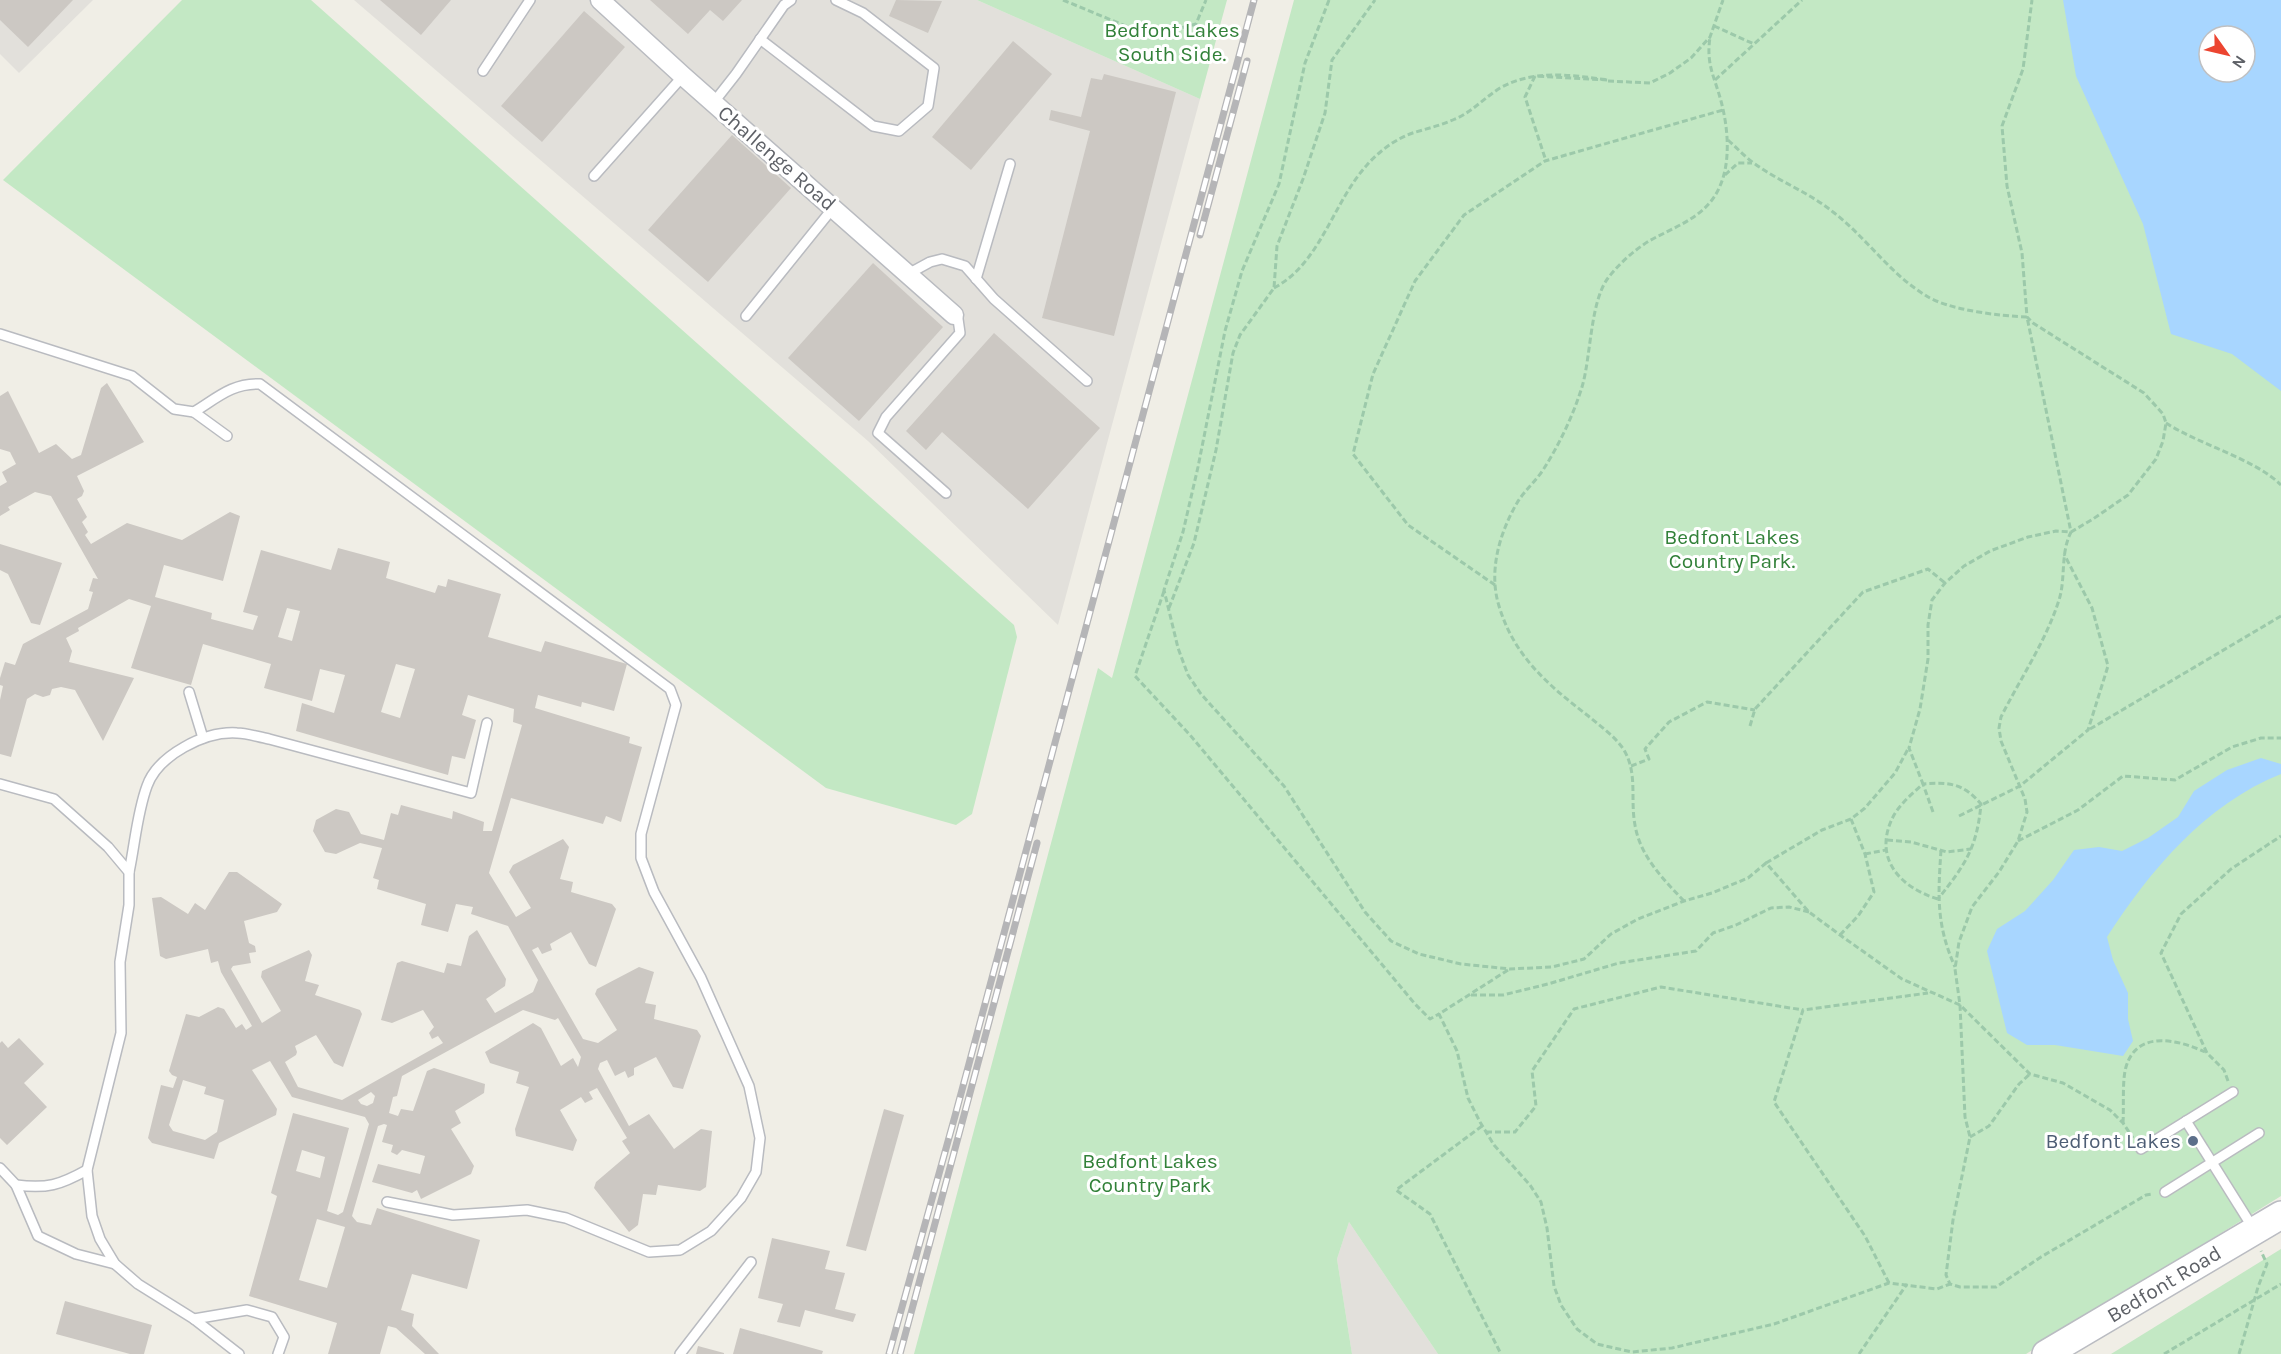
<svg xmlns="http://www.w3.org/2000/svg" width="2281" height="1354" viewBox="0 0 2281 1354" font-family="Karla,sans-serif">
  <rect width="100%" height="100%" fill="#f0eee6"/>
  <g fill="#e2e0db">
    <path d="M0 0H93L19 73 0 54Z"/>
    <path d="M354 0H977L1200 99 1058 625 868 441Z"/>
    <path d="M1349 1222 1438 1354H1352L1337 1259Z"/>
  </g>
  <g fill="#c3e8c4" fill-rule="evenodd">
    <path d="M182 0H311L1014 625 1017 637 972 814 956 825 826 788 3 180Z"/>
    <path d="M977 0H1227L1200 99Z"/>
    <path d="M1294 0H2281V1196L2026 1354H1438L1349 1222 1337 1259 1352 1354H914L1098 668 1112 678ZM2209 36H2245V72H2209Z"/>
    <path d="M2281 1249V1354H2111Z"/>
  </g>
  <g fill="#a8d6ff" fill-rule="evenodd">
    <path d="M2063 0H2281V391L2232 354 2171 334 2143 224 2076 76ZM2209 36H2245V72H2209Z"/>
    <path d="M2261 758 2281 764V774C2206 804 2150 870 2107 937L2113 960 2128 993V1019L2133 1041 2123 1056 2055 1045H2027L2007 1033 1987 951 1997 929 2025 911 2053 880 2074 850 2099 847 2122 851 2148 838 2178 817 2194 791 2227 770Z"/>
  </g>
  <g fill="#ccc8c3" fill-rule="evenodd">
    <path d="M0 0H73L28 47 0 20Z"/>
    <path d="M380 0H451L421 35Z"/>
    <path d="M650 0H742L723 21 710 10 688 34Z"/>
    <path d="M896 0 942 1 928 33 889 16Z"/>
    <path d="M584 11 625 47 542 142 501 106Z"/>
    <path d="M1013 41 1052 74 971 170 932 137Z"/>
    <path d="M1104 74 1176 92 1114 336 1042 318 1090 131 1049 120 1051 110 1081 117 1091 78 1102 80Z"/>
    <path d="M732 135 791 188 708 282 648 230Z"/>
    <path d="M873 263 943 327 859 421 788 358Z"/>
    <path d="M994 333 1100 428 1028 509 942 432 926 450 906 431Z"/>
    <path d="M107 383 144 442 77 476 84 491 82 496 77 499 87 517 82 522 88 532 85 535 91 544 127 523 182 540 230 512 240 516 223 581 164 565 155 597 212 613 211 619 253 630 258 616 243 612 261 550 331 570 338 548 390 562 386 578 435 593 438 585 446 587 448 579 501 594 488 637 541 652 545 641 627 664 614 711 582 702 581 707 538 695 535 708 630 737 629 743 642 747 621 822 606 816 603 824 511 798 489 873 516 917 531 908 509 872 513 865 563 839 569 847 560 879 573 882 571 892 612 904 616 909 596 967 589 964 571 932 550 944 552 950 542 954 538 947 532 950 583 1039 598 1043 617 1030 595 994 597 989 639 967 654 972 645 1003 656 1005 654 1019 697 1030 701 1036 683 1089 673 1087 656 1057 634 1068V1075L628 1078 625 1071 615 1076 607 1060 600 1063 598 1069 629 1126 649 1114 674 1149 701 1129 712 1131 706 1187 700 1191 658 1185 656 1195 643 1194 638 1225 629 1232 594 1188 596 1182 630 1153 622 1141 627 1138 597 1088 589 1092 593 1099 585 1103 581 1097 560 1110 577 1140 573 1151 516 1136 515 1129 529 1087 516 1083 519 1072 490 1063 485 1052 533 1023 541 1028 561 1066 573 1058 578 1067 581 1057 558 1018 555 1020 523 1010 402 1076 397 1096 393 1097 389 1113 398 1116 401 1109 413 1111 427 1071 434 1068 485 1084 484 1093 455 1111 461 1123 451 1129 474 1166 471 1174 421 1199 417 1190 412 1193 372 1182 378 1164 420 1174 425 1156 402 1150 397 1155 391 1152 393 1145 382 1142 387 1125 384 1124 378 1126 352 1216 357 1222 371 1225 377 1208 480 1240 467 1289 412 1274 401 1310 414 1314 412 1326 439 1354H425L396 1328 388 1326 380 1354H328L337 1323 249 1296 277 1196 271 1193 293 1113 349 1128 327 1211 338 1215 343 1212 369 1124 365 1117 292 1097 270 1061 252 1070 277 1109 276 1115 219 1143 214 1159 152 1143 148 1138 161 1085 173 1088 177 1077 172 1075 169 1071 186 1014 199 1017 218 1007 224 1009 236 1028 242 1024 246 1030 252 1026 221 972 218 961 211 963 208 949 166 959 160 956 152 898 161 897 188 914 195 903 205 910 229 872H237L282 904 277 912 244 921 249 943 255 946 256 952 249 953 251 963 233 966 231 969 262 1023 281 1011 261 977 262 971 309 950 312 955 305 981 319 985 315 995 360 1010 362 1014 343 1067 334 1063 316 1035 295 1046 297 1052 296 1055 285 1062 298 1087 342 1100 443 1043 438 1036 432 1039 429 1033 434 1027 423 1010 392 1023 381 1020 397 963 402 961 444 973 447 963 461 966 469 936 477 930 506 979 505 986 486 999 495 1013 533 992 538 980 508 926 471 914 473 907 456 904 448 932 421 925 426 904 377 889 379 880 373 878 382 848 360 843 336 854 325 852 313 831 316 820 336 809 349 812 361 834 384 840 391 813 398 815 401 805 452 819 453 811 484 822 483 831H492L522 725 513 722 514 709 468 695 462 715 476 720 465 759 452 756 448 775 296 731 302 703 334 713 345 675 320 669 312 701 264 688 271 664 203 644 191 685 131 668 151 606 129 599 78 628 79 631 66 638 72 651 69 662 134 678 103 741 75 690 61 687 52 689 50 695 43 697 35 694 27 699 11 757 0 754V700L3 686 0 685V678L5 662 15 665 23 644 88 609 93 592 89 591 93 578 98 579 51 496 35 492 8 507 10 510 0 516V486L7 482 2 472 16 464 10 452 0 449V396L8 391 39 453 56 444 72 459 81 455 101 388ZM287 608 300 611 292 641 278 637ZM396 664 415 669 400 718 381 712ZM183 1080 206 1087 204 1094 224 1100 217 1132 205 1140 173 1131 169 1125ZM371 1092 375 1096 373 1103 367 1106 361 1104 358 1100ZM302 1150 325 1157 320 1178 296 1171ZM317 1219 345 1227 327 1288 299 1280Z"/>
    <path d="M0 544 62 563 40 625 31 623 8 574 0 570Z"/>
    <path d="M19 1038 44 1064 24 1083 47 1107 7 1145 0 1138V1043L2 1041 8 1048Z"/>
    <path d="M884 1109 904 1115 866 1251 846 1246Z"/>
    <path d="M772 1238 830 1251 825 1269 845 1273 835 1309 856 1314 853 1322 805 1310 800 1327 777 1322 783 1304 758 1298Z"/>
    <path d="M65 1301 152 1325 144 1354H130L56 1334Z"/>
    <path d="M740 1328 823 1351 822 1354H733Z"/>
    <path d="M698 1346 724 1353V1354H696Z"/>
  </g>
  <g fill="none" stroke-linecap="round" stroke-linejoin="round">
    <defs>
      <g id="lane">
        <path d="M760 39 873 126 899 131 928 106 934 68 863 13 836 0"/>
        <path d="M483 71 530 0"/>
        <path d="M714 102 736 74 784 5 791 0"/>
        <path d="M594 176 683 76"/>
        <path d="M908 274 930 262 942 259 965 266 994 299 1087 381"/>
        <path d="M976 279 1010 164"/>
        <path d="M746 316 833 208"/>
        <path d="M0 334 132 376 174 409 194 412C217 398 232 383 260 384L670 689 676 705 641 834V858L654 892 701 978 749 1086 760 1138 756 1172 741 1198 711 1231 680 1250 649 1252 566 1218 527 1210 453 1215 387 1202"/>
        <path d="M194 412 227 436"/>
        <path d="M946 493 878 433 886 417 960 333 958 319 954 315"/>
        <path d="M189 692 203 738"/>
        <path d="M0 784 54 799 108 847 129 872V905L120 962 121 1033 87 1170 92 1216 100 1239 115 1264 138 1284 194 1319 239 1354"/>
        <path d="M129 872C135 844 137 813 147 786 158 755 205 731 237 733 247 733 258 737 269 739L471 793 487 723"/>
        <path d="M2186 1121 2253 1228"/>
        <path d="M2141 1149 2233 1092"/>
        <path d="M0 1168 16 1185"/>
        <path d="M87 1170C60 1185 47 1189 16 1185L38 1236 76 1254 115 1264"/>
        <path d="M2165 1192 2259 1133"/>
        <path d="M194 1319 247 1310 272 1317 284 1337 278 1354"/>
        <path d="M680 1354 751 1262"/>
      </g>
      <path id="street" d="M600 0 683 76 954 315"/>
      <path id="secondary" d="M2046 1354 2281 1215"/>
    </defs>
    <use href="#lane" stroke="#b9bbc0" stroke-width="12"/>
    <use href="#street" stroke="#b9bbc0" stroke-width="21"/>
    <use href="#secondary" stroke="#babcc2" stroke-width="30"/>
    <g stroke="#9cc9aa" stroke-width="3" stroke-dasharray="6 3" stroke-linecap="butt">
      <path d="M1063 0 1133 29 1165 32 1196 24 1206 0"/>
      <path d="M1329 0 1305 63 1279 184 1242 271 1225 331 1198 467 1183 532 1164 590 1178 648 1188 675 1201 694 1284 786 1365 912 1391 941 1419 954 1461 964 1510 969 1552 967 1584 959 1611 934 1638 919 1684 901 1712 893 1748 878 1766 863 1809 912 1840 935 1902 979 1960 1005 2030 1074 2063 1083 2110 1110 2123 1123 2133 1138"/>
      <path d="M1714 26 1754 44"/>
      <path d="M1535 76 1525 97 1546 161"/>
      <path d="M1715 80 1802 0"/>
      <path d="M1608 81 1650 83 1670 73 1691 58 1710 37 1723 0"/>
      <path d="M1728 140C1737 148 1745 157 1755 164 1780 182 1810 193 1833 212 1866 237 1889 273 1925 295 1947 310 2000 316 2027 317L2071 532C2060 554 2066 578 2059 600 2046 641 2020 679 2001 717L1999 728 2001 741 2025 799 2027 812 2018 841 1999 872 1972 907 1959 942 1955 969 1960 1005 1965 1117 1970 1137 1953 1220 1946 1275 1950 1284 1960 1287H1996L2041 1257 2146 1195 2152 1194"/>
      <path d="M1725 175 1738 163H1752"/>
      <path d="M1274 288C1321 263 1333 202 1367 165 1379 151 1398 137 1416 132 1429 128 1442 125 1455 119 1472 112 1484 98 1500 88 1534 69 1571 75 1608 80L1535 76"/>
      <path d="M2166 423C2200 445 2255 459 2281 485"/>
      <path d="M1495 585 1408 525 1353 454 1373 374 1415 281 1464 215 1545 161 1723 110"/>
      <path d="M1164 591 1135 676 1190 735 1415 1004 1430 1019 1439 1014"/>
      <path d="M1169 608 1194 543 1216 450 1233 353 1240 335 1274 288 1277 246 1303 179 1325 113 1332 60 1375 0"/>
      <path d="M1750 726 1755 709 1863 592 1928 569 1945 583"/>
      <path d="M2090 729 2281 616"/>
      <path d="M1631 766 1649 759 1645 749 1669 722 1707 702 1755 710"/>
      <path d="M1933 812 1923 784C1949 782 1963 783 1981 804 1977 848 1965 865 1938 899"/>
      <path d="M1959 816 2020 786 2088 730 2108 666 2092 608 2064 554"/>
      <path d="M1887 840 1911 842 1947 852 1971 849"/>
      <path d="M2018 841 2078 810 2123 776 2175 780 2232 747 2261 738H2281"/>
      <path d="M1941 850C1938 896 1936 924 1955 967"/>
      <path d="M1865 854 1886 850"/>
      <path d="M1766 863 1822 830 1851 819 1865 808 1895 773 1908 749"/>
      <path d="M1938 899C1898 887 1872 856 1894 815 1901 803 1913 793 1923 784L1909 748 1920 709 1928 659V625L1932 600 1945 583 1964 566 1990 551 2028 537 2056 531 2071 532 2093 519 2128 495 2156 459 2163 441 2166 423 2163 414 2144 393 2033 323 2027 317 2022 253 2007 186 2002 126 2023 69 2032 0"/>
      <path d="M1684 901C1663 879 1640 856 1635 825 1630 799 1638 774 1624 750 1615 736 1600 726 1587 715 1547 684 1514 656 1499 606 1488 571 1500 532 1517 503 1524 491 1535 482 1543 470 1559 445 1573 416 1582 387 1591 357 1590 302 1608 278 1619 264 1633 251 1649 241 1676 226 1707 217 1720 186 1731 161 1728 127 1721 101 1714 75 1706 65 1710 37"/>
      <path d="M1840 935 1858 916 1874 892 1865 854 1851 819"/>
      <path d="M1508 970 1439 1014 1457 1051 1468 1098 1480 1122 1494 1145 1530 1185 1541 1202 1547 1228 1554 1286 1561 1305 1577 1329 1597 1344 1632 1352 1672 1348 1774 1324 1889 1283 1937 1289 1950 1284"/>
      <path d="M1471 995H1503L1548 984 1619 963 1696 951 1713 933 1736 925 1771 908 1789 907 1809 912"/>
      <path d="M2228 1081 2224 1070 2207 1053 2161 953 2181 914 2231 869 2281 836"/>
      <path d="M2123 1123C2124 1108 2122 1080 2126 1067 2137 1029 2179 1040 2205 1052"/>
      <path d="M1482 1126 1396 1190 1430 1214 1501 1354"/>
      <path d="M1486 1132H1515L1536 1106 1532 1071 1574 1009 1661 987 1803 1010"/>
      <path d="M1970 1137 1989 1126 2019 1084 2030 1074"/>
      <path d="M1889 1283 1865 1236 1774 1102 1803 1010 1928 993"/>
      <path d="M1859 1354 1907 1284"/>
      <path d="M2164 1354 2281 1284"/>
      <path d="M2239 1354 2258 1287 2267 1264 2261 1251"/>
    </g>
    <use href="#lane" stroke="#fff" stroke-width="9"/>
    <use href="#street" stroke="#fff" stroke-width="18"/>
    <use href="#secondary" stroke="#fff" stroke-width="27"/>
    <defs>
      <g id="rail">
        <path d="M1200 235 1247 61"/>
        <path d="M889 1354 955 1116 1254 0"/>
        <path d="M900 1354 1037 843"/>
      </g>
    </defs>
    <use href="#rail" stroke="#b5b5b7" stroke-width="7"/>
    <use href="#rail" stroke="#fff" stroke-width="4.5" stroke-dasharray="14" stroke-linecap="butt"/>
  </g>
  <circle fill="#5c6f8a" stroke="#fff" stroke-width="2" cx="2193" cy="1141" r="6"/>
  <g text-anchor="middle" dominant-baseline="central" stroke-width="6" stroke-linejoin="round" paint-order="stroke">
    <g font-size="21" fill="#328139" stroke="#fff">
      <text x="1172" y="30">Bedfont Lakes<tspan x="1172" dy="24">South Side.</tspan></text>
      <text x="1732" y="537">Bedfont Lakes<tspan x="1732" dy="24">Country Park.</tspan></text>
      <text x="1150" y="1161">Bedfont Lakes<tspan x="1150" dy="24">Country Park</tspan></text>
    </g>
    <g font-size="21" fill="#5e6167" stroke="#fff">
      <text transform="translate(777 158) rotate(41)">Challenge Road</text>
      <text transform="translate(2164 1284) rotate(-31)">Bedfont Road</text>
    </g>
    <g font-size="21" fill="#4e5e75" stroke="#fff" text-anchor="end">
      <text x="2181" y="1141">Bedfont Lakes</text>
    </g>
  </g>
  <g transform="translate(2227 54) rotate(124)"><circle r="28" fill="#ffffff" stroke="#bfc0c2" stroke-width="1.5"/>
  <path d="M0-4.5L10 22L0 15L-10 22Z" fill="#ec4531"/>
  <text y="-9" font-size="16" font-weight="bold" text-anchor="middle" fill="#5e6167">N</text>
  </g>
</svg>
